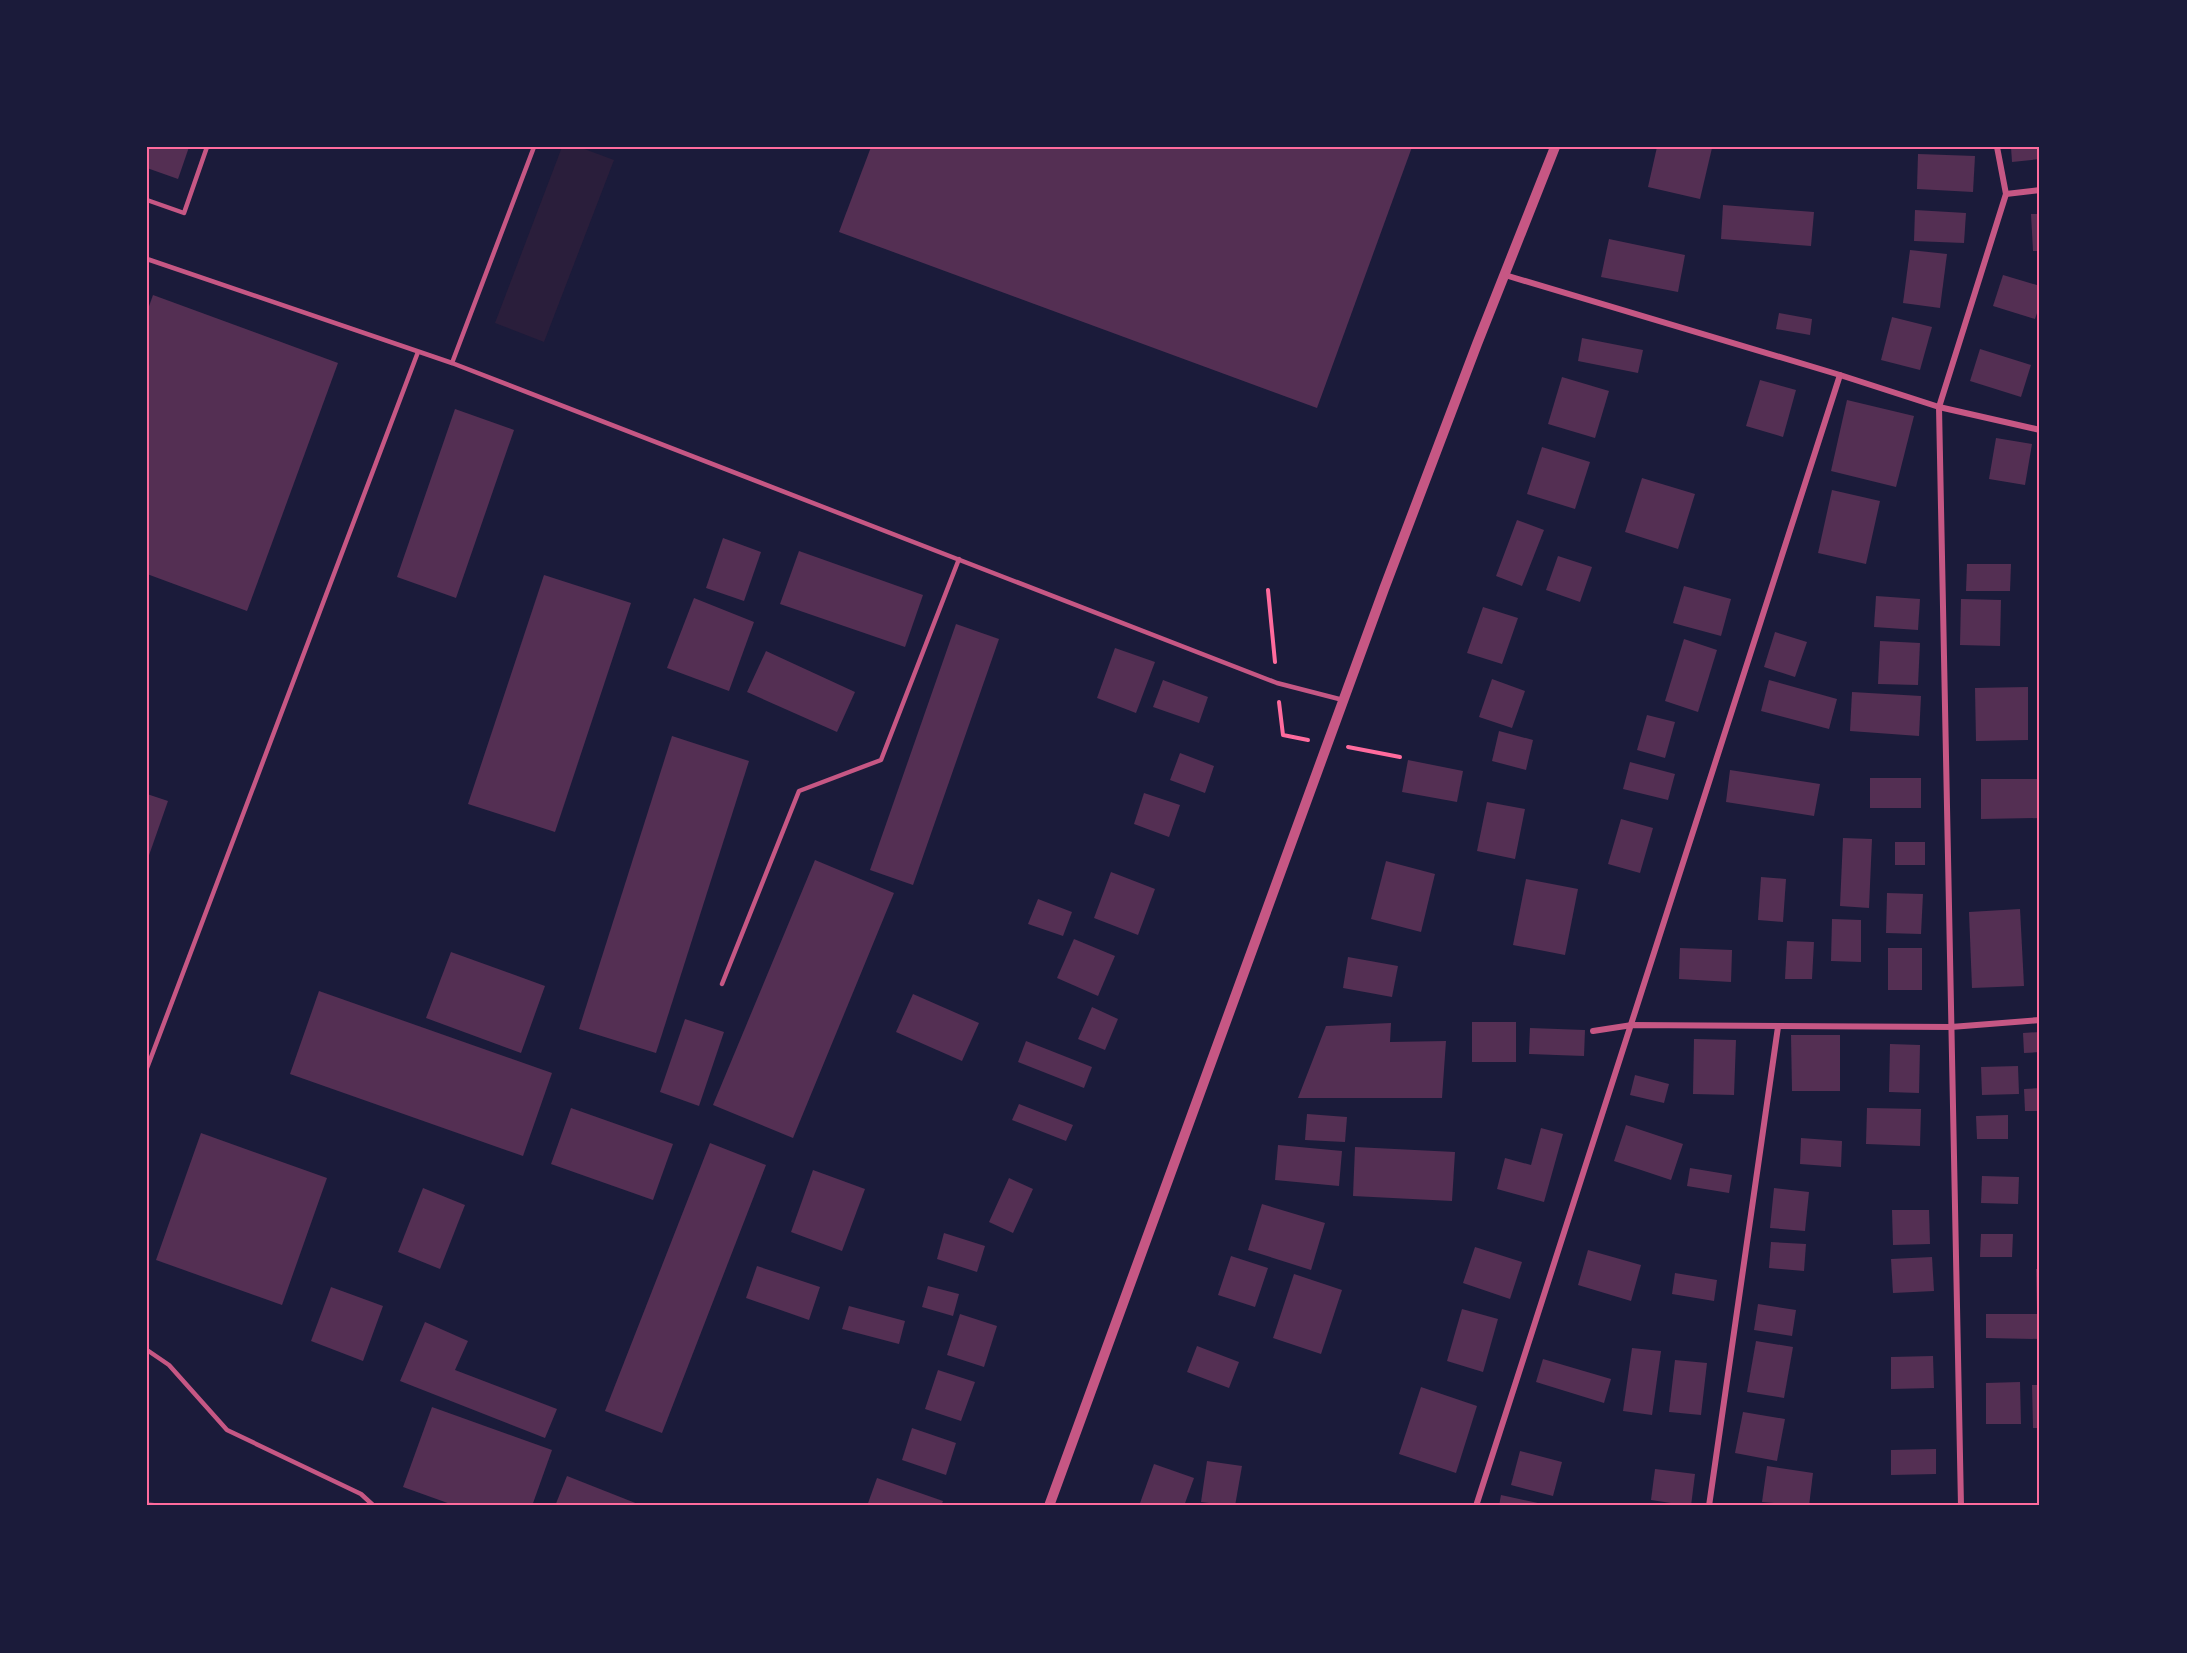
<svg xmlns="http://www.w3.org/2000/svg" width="2187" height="1653" viewBox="0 0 2187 1653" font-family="'PT Sans',sans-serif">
  <rect width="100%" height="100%" fill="#1b1b3a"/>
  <path fill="#2a1e3b" d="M562 147H579L614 160 544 342 495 323Z"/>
  <g fill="#542f53">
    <path d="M147 147H189L178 179 147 168Z"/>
    <path d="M871 147H1412L1317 408 839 232Z"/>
    <path d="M1657 147 1712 148 1700 199 1648 187Z"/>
    <path d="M2011 147H2040V159L2012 162Z"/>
    <path d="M1918 154 1975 156 1973 192 1917 189Z"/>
    <path d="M1723 205 1814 212 1811 246 1721 239Z"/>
    <path d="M1915 210 1966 213 1964 243 1914 241Z"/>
    <path d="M2031 214H2040V251H2033Z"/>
    <path d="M1609 239 1685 255 1678 292 1601 277Z"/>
    <path d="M1910 250 1947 254 1940 308 1903 303Z"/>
    <path d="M2003 275 2040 286V304L2035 319 1993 306Z"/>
    <path d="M153 295 338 363 247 611 147 574V312Z"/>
    <path d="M1779 313 1812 319 1810 335 1776 329Z"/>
    <path d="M1892 317 1932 327 1920 370 1881 360Z"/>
    <path d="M1582 338 1643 350 1638 373 1578 361Z"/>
    <path d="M1980 349 2031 365 2021 397 1970 381Z"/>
    <path d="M1562 377 1609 391 1595 438 1548 424Z"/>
    <path d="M1760 380 1796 390 1783 437 1746 426Z"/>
    <path d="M1847 400 1914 416 1896 487 1831 471Z"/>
    <path d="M455 409 514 430 456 598 397 577Z"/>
    <path d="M1996 438 2032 444 2025 485 1989 479Z"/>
    <path d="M1542 447 1590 462 1575 509 1527 494Z"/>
    <path d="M1642 478 1695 494 1678 549 1625 532Z"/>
    <path d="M1832 490 1880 501 1866 564 1818 553Z"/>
    <path d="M1517 520 1544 530 1522 586 1496 576Z"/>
    <path d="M723 538 761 552 744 601 706 588Z"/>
    <path d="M799 551 923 595 905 647 780 604Z"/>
    <path d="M1558 556 1592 567 1580 602 1546 590Z"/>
    <path d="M1967 564H2011L2010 591H1966Z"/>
    <path d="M544 575 631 603 555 832 468 804Z"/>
    <path d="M1684 586 1731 599 1721 636 1673 623Z"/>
    <path d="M1876 596 1920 599 1918 630 1874 627Z"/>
    <path d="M694 598 754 622 729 691 667 668Z"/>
    <path d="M1961 599 2001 600 2000 646 1960 645Z"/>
    <path d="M1483 607 1518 618 1502 664 1467 653Z"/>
    <path d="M956 624 999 639 913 885 870 870Z"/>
    <path d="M1775 632 1807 642 1795 677 1764 667Z"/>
    <path d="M1684 639 1717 650 1698 712 1665 701Z"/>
    <path d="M1880 641 1920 643 1918 685 1878 684Z"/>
    <path d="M1115 648 1155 662 1136 713 1097 698Z"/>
    <path d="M766 651 855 692 837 732 747 692Z"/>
    <path d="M1492 679 1525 691 1512 728 1479 717Z"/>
    <path d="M1163 680 1208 697 1199 723 1153 707Z"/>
    <path d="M1769 680 1837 699 1829 729 1761 711Z"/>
    <path d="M2028 687V740L1976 741 1975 688Z"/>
    <path d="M1852 692 1921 696 1919 736 1850 731Z"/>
    <path d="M1647 715 1675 722 1665 758 1637 750Z"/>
    <path d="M1499 731 1533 740 1526 770 1492 761Z"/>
    <path d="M672 736 749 761 656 1053 579 1029Z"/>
    <path d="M1180 753 1214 766 1205 793 1170 780Z"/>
    <path d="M1408 760 1463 771 1457 802 1402 792Z"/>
    <path d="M1630 762 1675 774 1668 800 1623 789Z"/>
    <path d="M1730 770 1820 784 1814 816 1726 802Z"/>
    <rect x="1870" y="778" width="51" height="30"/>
    <path d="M1981 779H2040V818L1981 819Z"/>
    <path d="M1144 793 1180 805 1169 837 1134 824Z"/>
    <path d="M147 794 168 801 147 861Z"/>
    <path d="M1487 802 1525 809 1515 859 1477 851Z"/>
    <path d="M1621 819 1653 828 1640 873 1608 864Z"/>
    <path d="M1843 838 1872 839 1869 908 1840 906Z"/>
    <rect x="1895" y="842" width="30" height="23"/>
    <path d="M815 860 894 893 793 1138 713 1105Z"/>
    <path d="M1386 861 1435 874 1421 932 1371 919Z"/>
    <path d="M1111 872 1155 889 1138 935 1094 918Z"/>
    <path d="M1761 877 1786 879 1783 922 1758 920Z"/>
    <path d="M1526 879 1578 889 1565 955 1513 945Z"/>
    <path d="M1887 893 1923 894 1921 934 1886 933Z"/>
    <path d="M1038 899 1072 912 1063 936 1028 924Z"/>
    <path d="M2020 909 2024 986 1972 988 1969 912Z"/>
    <path d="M1832 919 1861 920V962L1831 961Z"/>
    <path d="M1074 939 1115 956 1098 996 1057 978Z"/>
    <path d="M1787 941 1814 942 1812 979H1785Z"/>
    <path d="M1680 948 1732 950 1731 982 1679 979Z"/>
    <rect x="1888" y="948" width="34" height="42"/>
    <path d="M451 952 545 986 521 1053 426 1018Z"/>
    <path d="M1348 957 1398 966 1392 997 1343 988Z"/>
    <path d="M319 991 552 1073 523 1156 290 1074Z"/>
    <path d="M913 994 979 1023 962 1061 896 1032Z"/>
    <path d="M1092 1007 1118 1019 1105 1050 1078 1039Z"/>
    <path d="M685 1019 724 1032 699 1106 660 1092Z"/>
    <rect x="1472" y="1022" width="44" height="40"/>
    <path d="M1391 1023 1390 1042 1446 1041 1442 1098H1298L1326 1026Z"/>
    <path d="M1530 1028 1585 1030 1584 1056 1529 1054Z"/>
    <path d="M2040 1032V1052L2024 1053 2023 1033Z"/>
    <path d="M1791 1035H1840V1091H1792Z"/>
    <path d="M1694 1039 1736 1040 1734 1095 1693 1094Z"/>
    <path d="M1026 1041 1092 1067 1084 1088 1018 1062Z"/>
    <path d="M1890 1044 1920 1045 1919 1093 1889 1092Z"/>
    <path d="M2018 1066 2019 1094 1982 1095 1981 1067Z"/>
    <path d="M1635 1075 1669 1084 1664 1103 1630 1095Z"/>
    <path d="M2040 1088V1111H2025L2024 1089Z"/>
    <path d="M1019 1104 1073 1125 1066 1141 1012 1120Z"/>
    <path d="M571 1108 673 1144 653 1200 551 1164Z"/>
    <path d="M1867 1108 1921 1109 1920 1146 1866 1144Z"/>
    <path d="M1307 1114 1347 1117 1345 1142 1305 1140Z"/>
    <path d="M2008 1115V1139H1977L1976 1116Z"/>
    <path d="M1626 1125 1683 1144 1671 1180 1614 1161Z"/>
    <path d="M1541 1128 1563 1134 1544 1202 1497 1189 1505 1158 1531 1165Z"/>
    <path d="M201 1133 327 1178 282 1305 156 1260Z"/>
    <path d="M1801 1138 1842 1141 1841 1167 1800 1164Z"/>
    <path d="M710 1143 766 1165 662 1433 605 1411Z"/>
    <path d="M1278 1145 1342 1151 1339 1186 1275 1180Z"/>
    <path d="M1355 1147 1455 1152 1452 1201 1353 1196Z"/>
    <path d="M1690 1168 1732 1175 1729 1193 1687 1186Z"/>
    <path d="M813 1170 865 1189 842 1251 791 1232Z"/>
    <path d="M1982 1176 2019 1177 2018 1204 1981 1203Z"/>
    <path d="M1009 1178 1033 1189 1013 1233 989 1222Z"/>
    <path d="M423 1188 465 1205 440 1269 398 1252Z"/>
    <path d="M1774 1188 1809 1192 1805 1231 1770 1228Z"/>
    <path d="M1262 1204 1325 1223 1311 1270 1248 1250Z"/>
    <path d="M1892 1210H1929L1930 1244 1893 1245Z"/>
    <path d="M944 1233 985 1246 977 1272 937 1259Z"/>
    <path d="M1981 1234H2013L2012 1257H1980Z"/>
    <path d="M1771 1242 1806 1244 1804 1271 1769 1268Z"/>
    <path d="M1475 1247 1522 1262 1510 1299 1463 1283Z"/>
    <path d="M1588 1250 1641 1265 1631 1301 1578 1285Z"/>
    <path d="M1231 1256 1268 1268 1255 1307 1218 1295Z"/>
    <path d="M1932 1257 1934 1291 1893 1293 1891 1259Z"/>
    <path d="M757 1266 820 1287 809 1320 746 1298Z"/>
    <path d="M2036 1269H2040V1309H2037Z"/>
    <path d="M1675 1273 1717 1280 1714 1301 1672 1294Z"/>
    <path d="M1294 1274 1342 1290 1321 1354 1273 1338Z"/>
    <path d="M928 1286 959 1294 953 1316 922 1307Z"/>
    <path d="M331 1287 383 1306 363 1361 311 1341Z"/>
    <path d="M1758 1304 1796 1310 1792 1336 1754 1330Z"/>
    <path d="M849 1306 905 1321 899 1344 842 1329Z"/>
    <path d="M1462 1309 1498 1319 1483 1372 1447 1361Z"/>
    <path d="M960 1314 997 1326 984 1367 947 1355Z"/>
    <path d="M1986 1314H2040V1339L1986 1338Z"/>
    <path d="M425 1322 468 1341 455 1370 557 1409 545 1438 400 1381Z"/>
    <path d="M1756 1341 1793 1347 1784 1398 1747 1392Z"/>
    <path d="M1197 1346 1239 1362 1229 1388 1187 1372Z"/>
    <path d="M1632 1348 1661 1351 1652 1415 1623 1411Z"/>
    <path d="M1933 1356 1934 1388 1891 1389V1357Z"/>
    <path d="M1543 1359 1611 1379 1604 1403 1536 1382Z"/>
    <path d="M1675 1360 1707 1363 1701 1415 1669 1412Z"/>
    <path d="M938 1370 975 1382 961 1421 925 1409Z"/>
    <path d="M2020 1382 2021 1424H1986V1383Z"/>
    <path d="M2032 1385H2040V1428H2033Z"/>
    <path d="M1421 1387 1477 1406 1456 1473 1399 1454Z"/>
    <path d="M432 1407 552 1450 532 1506H456L403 1487Z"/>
    <path d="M1743 1412 1785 1419 1777 1461 1735 1453Z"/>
    <path d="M912 1428 956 1443 946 1475 902 1460Z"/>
    <path d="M1936 1449V1474L1891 1475V1450Z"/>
    <path d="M1520 1451 1562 1462 1553 1496 1511 1485Z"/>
    <rect x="2038" y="1454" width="2" height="20"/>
    <path d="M1207 1461 1242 1466 1235 1506 1201 1502Z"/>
    <path d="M1154 1464 1194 1478 1184 1506H1139Z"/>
    <path d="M1767 1466 1813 1473 1809 1506 1762 1502Z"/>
    <path d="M1655 1469 1695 1474 1691 1506 1651 1500Z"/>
    <path d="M567 1476 643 1506H555Z"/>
    <path d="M877 1478 943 1501 941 1506H867Z"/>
    <path d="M1501 1495 1547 1505V1506H1499Z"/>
    <path d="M147 1501 162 1505V1506H147Z"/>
  </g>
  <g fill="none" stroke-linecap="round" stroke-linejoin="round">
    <g stroke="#ff6b9d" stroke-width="4">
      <path d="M1268 590 1275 662"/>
      <path d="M1279 702 1283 735 1308 740"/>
      <path d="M1348 747 1400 757"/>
    </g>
    <g stroke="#c65784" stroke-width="4.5">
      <path d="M147 200 184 213 207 147"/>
      <path d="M147 259 452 363 1277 683 1343 700"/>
      <path d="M452 363 534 147"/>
      <path d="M722 984 799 791 881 760 959 559"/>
      <path d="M147 1068 418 352"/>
      <path d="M147 1350 169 1365 227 1430 361 1494 374 1506"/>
    </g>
    <g stroke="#c65784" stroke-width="6">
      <path d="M2006 194 2040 190"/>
      <path d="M1505 275 1840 375 1939 407 2040 430"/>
      <path d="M1593 1031 1632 1025 1951 1027 2040 1020"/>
      <path d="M1476 1506 1840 375"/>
      <path d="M1709 1506 1778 1027"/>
      <path d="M1961 1506 1939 407 2006 194 1997 147"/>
    </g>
    <path stroke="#c65784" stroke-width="10" d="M1049 1506 1384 589 1477 344 1555 147"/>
  </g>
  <rect width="2187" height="1653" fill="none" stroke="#1b1b3a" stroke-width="297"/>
  <rect x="148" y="148" width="1890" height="1356" fill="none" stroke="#ff6b9d" stroke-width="2"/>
</svg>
